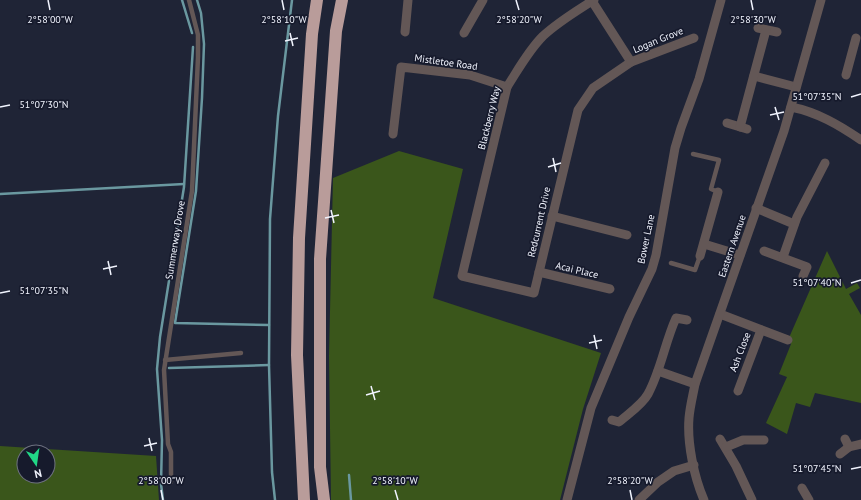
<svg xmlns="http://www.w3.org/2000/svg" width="861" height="500" viewBox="0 0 861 500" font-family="'PT Sans',sans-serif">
  <rect width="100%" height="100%" fill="#1f2436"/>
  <g fill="#3a561b" fill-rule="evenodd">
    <path d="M399 151 463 169 433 298 601 353 583 409 560 500H331L329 356 333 178Z"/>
    <path d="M827 251 846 289 857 283 860 288 849 294 861 315V403L815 393 810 407 796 403 787 434 766 423 787 377 779 374 791 344 788 340Z"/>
    <path d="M0 446 156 456 159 500H0ZM24 452H48V476H24Z"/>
  </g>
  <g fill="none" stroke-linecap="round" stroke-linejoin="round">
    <g stroke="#6a98a0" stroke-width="2.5">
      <path d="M182 0 192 33"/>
      <path d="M197 0 201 13 204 44 202 98 196 191 175 323 269 325"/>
      <path d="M0 194 184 184"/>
      <path d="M169 368 269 365"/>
      <path d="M349 475 351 500"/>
      <path d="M163 500 161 484 162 440 157 369 160 337 184 187 193 47"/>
      <path d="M275 500 272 472 269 365 270 219 278 116 292 0"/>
    </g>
    <g stroke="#635756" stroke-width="4.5">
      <path d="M693 154 719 160 711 189 718 192"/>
      <path d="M671 263 695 270 700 256"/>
      <path d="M165 360 241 353"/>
      <path d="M171 482V452L168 444 164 370 192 191 198 57V35L189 0"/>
    </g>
    <g stroke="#635756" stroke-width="9">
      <path d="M592 1 631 62 593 88 578 110 534 293 462 276 507 87C518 70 528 51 543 36 558 22 575 12 592 1L594 0"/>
      <path d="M758 28 777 32"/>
      <path d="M405 32 408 0"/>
      <path d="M464 33 483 0"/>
      <path d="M631 62 694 38"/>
      <path d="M846 75 856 38"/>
      <path d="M754 76 796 87"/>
      <path d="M791 107C817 112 839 125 861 140"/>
      <path d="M727 123 747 129"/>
      <path d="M740 127 766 30"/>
      <path d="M393 134 401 67 470 75 507 87"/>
      <path d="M756 208 794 224"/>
      <path d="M552 216 627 235"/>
      <path d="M704 244 740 255"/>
      <path d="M764 251 807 267 803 276"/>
      <path d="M700 256 718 192"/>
      <path d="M783 257 797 217 825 163"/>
      <path d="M539 272 610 289"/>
      <path d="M720 314 788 340"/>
      <path d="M658 371 695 384"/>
      <path d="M738 391 761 330"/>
      <path d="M612 420 619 422C628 414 642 405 648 394 661 370 665 342 676 318L687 320"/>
      <path d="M720 439 736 466 752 500"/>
      <path d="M845 439 849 447 861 444"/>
      <path d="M726 447 743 440H764"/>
      <path d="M840 454 849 447"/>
      <path d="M802 488 809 500"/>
      <path d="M567 500 591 408 629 317 652 269 656 255 675 148 681 128 699 79 721 0"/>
      <path d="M639 500 658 482 674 471 694 465"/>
      <path d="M704 500C694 477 687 443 689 418 690 406 693 395 695 384L784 131 821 0"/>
    </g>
    <g stroke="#b99c9a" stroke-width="12">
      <path d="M304 500 297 355 299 238 312 34 317 0"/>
      <path d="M324 500 320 467V259L336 31 342 0"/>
    </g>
  </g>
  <path fill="none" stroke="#f1f4fe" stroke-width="1.5" d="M48 0 50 10M282 0 284 10M516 0 519 10M751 0 753 10M290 33 293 46M285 41 298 38M851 97 861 94M0 107 10 105M775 107 779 120M770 115 784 112M553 158 556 172M548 167 561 163M331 210 334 223M325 218 339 215M108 261 111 275M103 269 117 266M851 283 861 280M0 293 10 291M594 335 597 349M589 343 602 340M371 386 375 400M366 395 380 391M149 438 152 451M144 446 157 443M851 469 861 467M161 490 163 500M395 490 398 500M630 490 632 500"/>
  <g text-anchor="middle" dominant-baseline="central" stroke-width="3.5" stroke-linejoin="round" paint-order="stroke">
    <g font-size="10" fill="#f1f4fe" stroke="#161a2c">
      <text transform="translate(658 40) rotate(-22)">Logan Grove</text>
      <text transform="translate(446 62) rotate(8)">Mistletoe Road</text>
      <text transform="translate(489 118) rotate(-76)">Blackberry Way</text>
      <text transform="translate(539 222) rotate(-77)">Redcurrent Drive</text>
      <text transform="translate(646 239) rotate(-78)">Bower Lane</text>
      <text transform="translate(175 240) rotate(-81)">Summerway Drove</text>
      <text transform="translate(732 246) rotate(-71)">Eastern Avenue</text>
      <text transform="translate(577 270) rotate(13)">Acai Place</text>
      <text transform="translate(740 352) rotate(-69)">Ash Close</text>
    </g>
  </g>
  <g font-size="10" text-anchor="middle" fill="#f1f4fe" stroke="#161a2c" stroke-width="3.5" stroke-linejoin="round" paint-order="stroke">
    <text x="519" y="23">2°58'20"W</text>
    <text x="753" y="23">2°58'30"W</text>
    <text x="50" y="23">2°58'00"W</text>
    <text x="284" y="23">2°58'10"W</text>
    <text x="817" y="100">51°07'35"N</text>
    <text x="44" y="108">51°07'30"N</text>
    <text x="817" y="286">51°07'40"N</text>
    <text x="44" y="294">51°07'35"N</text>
    <text x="817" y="472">51°07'45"N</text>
    <text x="161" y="484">2°58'00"W</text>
    <text x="395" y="484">2°58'10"W</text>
    <text x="630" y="484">2°58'20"W</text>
  </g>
  <g transform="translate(36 464) rotate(167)"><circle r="19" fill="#161a2c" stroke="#6e7180"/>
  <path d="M0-3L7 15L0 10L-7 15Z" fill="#21d887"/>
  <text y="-6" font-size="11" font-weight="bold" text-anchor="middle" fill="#f1f4fe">N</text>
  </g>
</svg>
